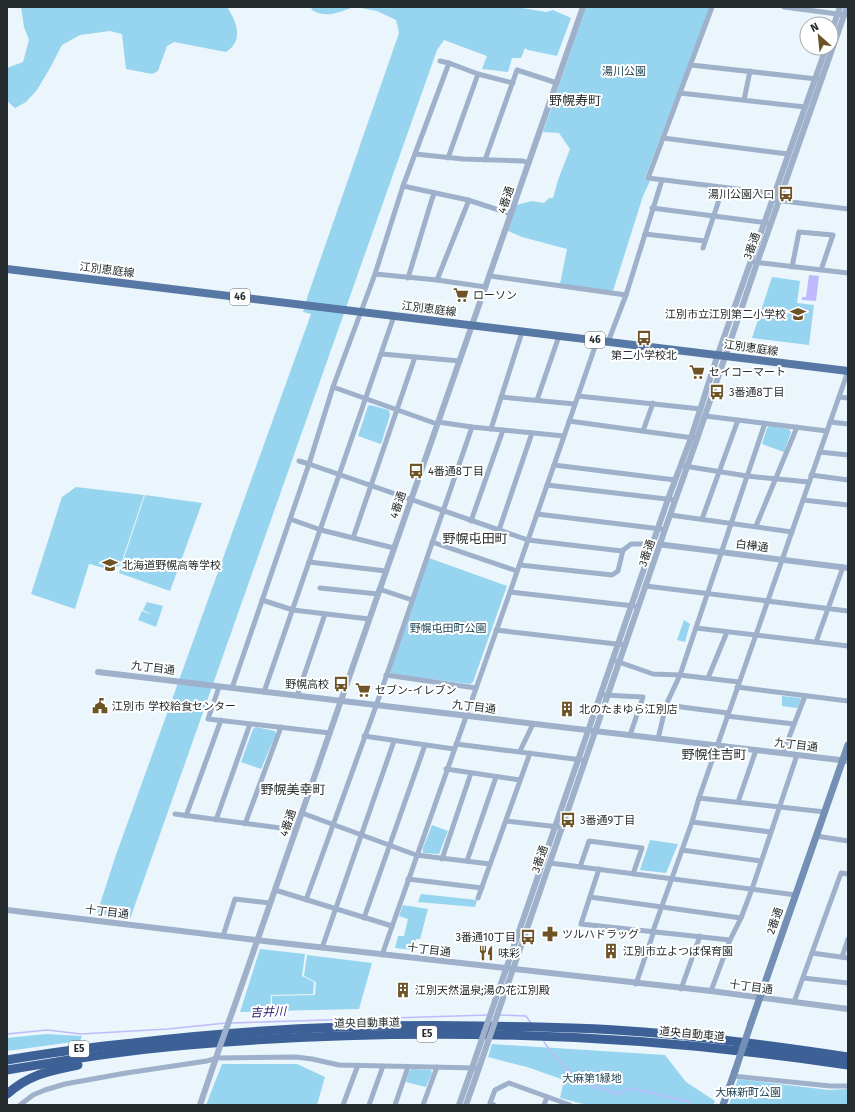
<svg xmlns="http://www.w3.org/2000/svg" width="855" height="1112" viewBox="0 0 855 1112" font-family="'Fira Sans','Noto Sans JP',sans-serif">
  <rect width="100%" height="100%" fill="#eaf6fb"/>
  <g fill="#97d4ef">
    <path d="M21 7H227C237 22 244 41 226 52L174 42 167 46 158 71 152 74 126 69 122 34 110 31 80 35 62 45 50 68 37 90 26 102 15 108 7 101V68L23 62 29 40 24 27Z"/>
    <path d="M311 7H354C339 12 326 19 312 10Z"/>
    <path d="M356 7H516L546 12 553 10 571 18 557 56 528 50 525 48 521 58H512L508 72 482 69 487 56 444 40 437 50 130 919 97 913 116 855 311 314 303 312 308 295 399 33 396 20 377 11Z"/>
    <path d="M586 7H710L645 178 650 181 643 196 613 291 560 284 567 249 522 237 506 230 516 205 532 201 544 203 549 198H553L558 180 570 149 559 133 543 132Z"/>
    <path d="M772 277 800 281 797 303 814 305 809 345 752 338Z"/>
    <path d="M370 405 389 410 390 415 381 444 358 436 368 406Z"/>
    <path d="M769 426 789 429 791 432 784 452 762 444 767 428Z"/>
    <path d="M76 487 144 495 121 564C113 573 99 566 89 564L75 609 31 594 62 497Z"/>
    <path d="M145 495 202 503 170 591 119 573Z"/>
    <path d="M429 558 507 586 473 682 470 684 391 674 390 670Z"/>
    <path d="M147 602 163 606 156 627 138 620 142 611 153 615 143 610Z"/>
    <path d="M684 620 690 624 685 642 677 640Z"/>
    <path d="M782 696 800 698 801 700 797 708 782 706Z"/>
    <path d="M256 727 275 731 276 734 261 769 241 762 253 729Z"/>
    <path d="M432 825 448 831 439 854 423 853V848Z"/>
    <path d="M650 840 678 844 666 873 640 870Z"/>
    <path d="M421 894 477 900 475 907 418 902Z"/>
    <path d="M403 905 428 909 420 939H416L414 950 395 948 398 936H404L408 919 399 916Z"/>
    <path d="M260 949 305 954 302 976 314 982 313 994 271 995 270 1011 240 1012Z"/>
    <path d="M307 955 372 963 359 1009 272 1011V996L315 995 316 982 304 976Z"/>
    <path d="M46 1034 82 1036 80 1041 7 1051V1038Z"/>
    <path d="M492 1044 665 1055 686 1082 715 1101 713 1105H587L560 1098 564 1080 527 1067 488 1057Z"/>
    <path d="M222 1064H297L325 1077 317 1105H206Z"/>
    <path d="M412 1069 431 1070 432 1073 426 1087 406 1082 409 1071Z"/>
    <path d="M738 1079 829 1090 848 1089V1105H729Z"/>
  </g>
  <path fill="#bebafd" d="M809 275 819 276 816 301 802 300V297H806Z"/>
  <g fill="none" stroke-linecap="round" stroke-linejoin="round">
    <g stroke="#bebafd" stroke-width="1.5">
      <path d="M500 1015 526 1016 531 1023"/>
      <path d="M230 1023 488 1015"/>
      <path d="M7 1034 47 1030 81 1034 168 1029 226 1023"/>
      <path d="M544 1042 552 1053 580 1082 619 1094 628 1088 687 1101 692 1105"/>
    </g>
    <g stroke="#9eb0ca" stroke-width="5">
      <path d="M712 7 648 178 778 194"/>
      <path d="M784 7 845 15"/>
      <path d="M440 61 449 63 478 74 513 83"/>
      <path d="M691 65 817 79"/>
      <path d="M680 93 805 107"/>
      <path d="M744 100 750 71"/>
      <path d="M663 138 788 154"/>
      <path d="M415 154 463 159 523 161 529 163"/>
      <path d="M448 158 478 74"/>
      <path d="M485 160 517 70 557 83"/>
      <path d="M403 186 468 200 511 214"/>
      <path d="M775 200 848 209"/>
      <path d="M652 208 768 223"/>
      <path d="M645 234 705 241"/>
      <path d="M703 248 723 188"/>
      <path d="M754 262 848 273"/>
      <path d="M792 267 799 232 833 235 821 270"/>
      <path d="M375 274 437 280 486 287"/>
      <path d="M490 276 626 295"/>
      <path d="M408 278 432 199 434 194"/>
      <path d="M437 280 469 200"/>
      <path d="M608 342 626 295 662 180"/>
      <path d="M382 354 460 361"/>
      <path d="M333 387 437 424"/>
      <path d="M578 396 701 409"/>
      <path d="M501 397 575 404"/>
      <path d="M839 397 848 398"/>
      <path d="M537 400 559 336"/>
      <path d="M705 416 827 431"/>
      <path d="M569 421 693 438"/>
      <path d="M438 422 472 427 564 436"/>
      <path d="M830 422 848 424"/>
      <path d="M491 429 522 332"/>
      <path d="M643 431 653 403"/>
      <path d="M820 452 848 455"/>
      <path d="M299 461 309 464 528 540 622 551 631 544H653"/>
      <path d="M554 465 675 480"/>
      <path d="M684 466 747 476 809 482"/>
      <path d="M811 475 848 480"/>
      <path d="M547 485 675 500"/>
      <path d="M803 500 848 505"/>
      <path d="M537 514 661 529"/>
      <path d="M670 515 792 532"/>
      <path d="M290 519 321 530 394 548"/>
      <path d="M702 519 738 420"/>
      <path d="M471 521 503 430"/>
      <path d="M756 526 797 427"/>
      <path d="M499 530 532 433"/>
      <path d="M353 538 415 357"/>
      <path d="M432 542 517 571"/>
      <path d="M309 562 386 571"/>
      <path d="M520 565 612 575 618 571 623 550"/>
      <path d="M646 586 848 611"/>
      <path d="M320 588 378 594"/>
      <path d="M379 589 412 600"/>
      <path d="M510 592 634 606"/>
      <path d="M262 600 293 610 369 619"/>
      <path d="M696 628 848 646"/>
      <path d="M496 630 625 645"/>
      <path d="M816 642 843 567"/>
      <path d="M616 661 653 674 680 675 739 682"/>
      <path d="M386 675 476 688"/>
      <path d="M708 678 727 632"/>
      <path d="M219 687 208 719 330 733"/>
      <path d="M737 687 848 701"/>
      <path d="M232 688 309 464 333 387 375 274 403 186 449 63"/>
      <path d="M264 692 394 316"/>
      <path d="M604 695 643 697 630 735"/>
      <path d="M297 696 325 614"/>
      <path d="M666 705 728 713"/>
      <path d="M727 716 794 724"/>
      <path d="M364 736 454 749"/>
      <path d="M658 739 666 705 680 675 765 423"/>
      <path d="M456 744 582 760"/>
      <path d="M520 751 533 724"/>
      <path d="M783 753 805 696"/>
      <path d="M446 769 520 780"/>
      <path d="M699 798 848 371"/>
      <path d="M738 802 756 750"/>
      <path d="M302 813 416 855 490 864"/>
      <path d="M175 814 296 830"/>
      <path d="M186 816 221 720"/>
      <path d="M216 820 250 724"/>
      <path d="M506 821 559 827"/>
      <path d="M692 822 771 832"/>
      <path d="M245 824 281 727"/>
      <path d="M816 836 848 841"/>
      <path d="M682 850 761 861"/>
      <path d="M442 859 471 773"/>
      <path d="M467 861 496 777"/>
      <path d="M550 863 796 895"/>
      <path d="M580 867 589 841 642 848 633 874"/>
      <path d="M599 869 581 924 730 940"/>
      <path d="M408 879 482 888"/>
      <path d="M275 890 392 926"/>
      <path d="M590 897 741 918"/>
      <path d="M478 898 530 753"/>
      <path d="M306 900 376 706 472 427"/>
      <path d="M364 918 425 745"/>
      <path d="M653 931 692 822 699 798 825 812"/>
      <path d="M223 936 235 899 270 903"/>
      <path d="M322 948 394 741"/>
      <path d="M812 953 848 958"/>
      <path d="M382 955 510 592 597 341"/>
      <path d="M842 957 848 939"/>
      <path d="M803 978 848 983"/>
      <path d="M636 984 654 931"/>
      <path d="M681 989 700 936"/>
      <path d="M711 991 730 940 741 918 752 889 797 755"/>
      <path d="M794 1002 841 873 848 874"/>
      <path d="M733 1076 830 1086H848"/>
      <path d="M20 1105 33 1095 45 1090 65 1084 126 1073 207 1061 216 1058 296 1057 312 1059 339 1065 476 1068"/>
      <path d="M343 1105 358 1065"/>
      <path d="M369 1105 383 1066"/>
      <path d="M395 1105 408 1067"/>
      <path d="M423 1105 437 1067"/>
      <path d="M494 1105 490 1103 495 1090 509 1083 570 1105"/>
      <path d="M544 1105 547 1097"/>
    </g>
    <g stroke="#9eb0ca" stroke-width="6">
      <path d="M831 33 840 7"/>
      <path d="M657 544 848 568"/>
      <path d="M98 672 848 761"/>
      <path d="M7 910 264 941 711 991 848 1009"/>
      <path d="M495 1001 668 499 691 438 718 354 826 48"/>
      <path d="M502 1001 670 515 697 439 757 263 847 7"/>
      <path d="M233 1010 583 7"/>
      <path d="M200 1105 219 1049"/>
      <path d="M459 1105 472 1068"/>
      <path d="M466 1105 479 1068"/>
    </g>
    <g stroke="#748fb5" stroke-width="7">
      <path d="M751 1023 848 745"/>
      <path d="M723 1105 735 1071"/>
    </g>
    <path stroke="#5777a4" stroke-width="8" d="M7 269 848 371"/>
    <g stroke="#3d6196" stroke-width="9">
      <path d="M7 1060C49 1053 91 1047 133 1043 249 1029 364 1024 480 1026 530 1027 580 1027 629 1031 702 1036 775 1046 848 1057"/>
      <path d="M7 1070C67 1060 127 1050 188 1045 408 1026 630 1032 848 1065"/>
      <path d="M7 1094C30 1074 49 1071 78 1065"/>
    </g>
    <g stroke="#9eb0ca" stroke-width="6">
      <path d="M219 1049 233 1010"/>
      <path d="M472 1068 495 1001"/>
      <path d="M479 1068 502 1001"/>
    </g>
    <path stroke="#748fb5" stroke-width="7" d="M735 1071 751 1023"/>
  </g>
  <defs>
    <symbol id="bus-bare" viewBox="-9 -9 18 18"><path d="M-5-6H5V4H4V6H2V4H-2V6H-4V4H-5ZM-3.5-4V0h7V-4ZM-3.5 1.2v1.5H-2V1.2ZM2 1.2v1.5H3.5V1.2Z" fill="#6d5325" stroke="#fff" stroke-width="2.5" paint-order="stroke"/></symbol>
    <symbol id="supermarket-bare" viewBox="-9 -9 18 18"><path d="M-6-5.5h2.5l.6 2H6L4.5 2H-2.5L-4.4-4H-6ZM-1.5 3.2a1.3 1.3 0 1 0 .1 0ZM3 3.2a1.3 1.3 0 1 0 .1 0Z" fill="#6d5325" stroke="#fff" stroke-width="2.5" paint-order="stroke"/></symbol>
    <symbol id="school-bare" viewBox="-9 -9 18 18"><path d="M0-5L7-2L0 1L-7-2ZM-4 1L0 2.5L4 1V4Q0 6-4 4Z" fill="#6d5325" stroke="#fff" stroke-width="2.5" paint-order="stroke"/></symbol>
    <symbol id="civic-bare" viewBox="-9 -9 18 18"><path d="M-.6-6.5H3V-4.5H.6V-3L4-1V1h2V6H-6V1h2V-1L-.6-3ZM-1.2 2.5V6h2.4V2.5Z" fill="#6d5325" stroke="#fff" stroke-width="2.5" paint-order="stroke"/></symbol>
    <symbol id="building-bare" viewBox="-9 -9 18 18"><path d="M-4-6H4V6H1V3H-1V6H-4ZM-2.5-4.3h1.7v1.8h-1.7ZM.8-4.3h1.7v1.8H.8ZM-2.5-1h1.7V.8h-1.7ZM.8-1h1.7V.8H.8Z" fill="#6d5325" stroke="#fff" stroke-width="2.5" paint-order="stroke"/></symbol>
    <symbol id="pharmacy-bare" viewBox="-9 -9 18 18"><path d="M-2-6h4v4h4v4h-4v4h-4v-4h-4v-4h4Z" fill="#6d5325" stroke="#fff" stroke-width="2.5" paint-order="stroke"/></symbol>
    <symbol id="restaurant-bare" viewBox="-9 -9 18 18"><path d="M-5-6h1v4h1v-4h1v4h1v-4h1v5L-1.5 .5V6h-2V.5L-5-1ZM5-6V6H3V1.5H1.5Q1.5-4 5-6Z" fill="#6d5325" stroke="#fff" stroke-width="2.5" paint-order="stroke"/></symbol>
  </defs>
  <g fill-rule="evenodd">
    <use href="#bus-bare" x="775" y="183" width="22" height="22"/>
    <use href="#supermarket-bare" x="450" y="284" width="22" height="22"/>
    <use href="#school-bare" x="787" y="303" width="22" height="22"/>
    <use href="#bus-bare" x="633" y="327" width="22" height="22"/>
    <use href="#supermarket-bare" x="686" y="361" width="22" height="22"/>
    <use href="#bus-bare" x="706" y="381" width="22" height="22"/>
    <use href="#bus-bare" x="405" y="460" width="22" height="22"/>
    <use href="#school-bare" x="99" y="554" width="22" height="22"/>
    <use href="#bus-bare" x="330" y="673" width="22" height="22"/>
    <use href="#supermarket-bare" x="352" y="679" width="22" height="22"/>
    <use href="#civic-bare" x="89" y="695" width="22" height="22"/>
    <use href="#building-bare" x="556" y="698" width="22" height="22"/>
    <use href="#bus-bare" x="557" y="809" width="22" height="22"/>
    <use href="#pharmacy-bare" x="539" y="923" width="22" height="22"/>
    <use href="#bus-bare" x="517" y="926" width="22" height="22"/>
    <use href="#building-bare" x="600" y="940" width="22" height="22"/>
    <use href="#restaurant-bare" x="475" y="942" width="22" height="22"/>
    <use href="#building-bare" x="392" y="979" width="22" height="22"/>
  </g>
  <g text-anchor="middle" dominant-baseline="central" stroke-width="4" stroke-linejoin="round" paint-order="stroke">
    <g fill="#fff" stroke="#686b6d" stroke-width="1">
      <rect x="230" y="289" width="20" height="16" rx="3"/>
      <rect x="585" y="332" width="20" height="16" rx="3"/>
      <rect x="417" y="1026" width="20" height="16" rx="3"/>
      <rect x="69" y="1041" width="20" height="16" rx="3"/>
    </g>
    <g font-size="10" font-weight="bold" fill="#272c2e">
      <text x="240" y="297">46</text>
      <text x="595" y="340">46</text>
      <text x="427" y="1034">E5</text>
      <text x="79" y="1049">E5</text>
    </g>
    <g font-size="11" fill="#214656" stroke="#fff">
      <text x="624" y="71">湯川公園</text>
      <text x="448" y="628">野幌屯田町公園</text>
      <text x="592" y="1078">大麻第1緑地</text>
      <text x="748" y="1092">大麻新町公園</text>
    </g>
    <g font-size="11" fill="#272c2e" stroke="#fff" text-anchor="start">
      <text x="774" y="194" text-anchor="end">湯川公園入口</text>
      <text x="473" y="295">ローソン</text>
      <text x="786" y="314" text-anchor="end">江別市立江別第二小学校</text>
      <text x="644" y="355" text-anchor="middle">第二小学校北</text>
      <text x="709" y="372">セイコーマート</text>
      <text x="729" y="392">3番通8丁目</text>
      <text x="428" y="471">4番通8丁目</text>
      <text x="122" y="565">北海道野幌高等学校</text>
      <text x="329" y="684" text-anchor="end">野幌高校</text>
      <text x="375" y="690">セブン-イレブン</text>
      <text x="112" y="706">江別市 学校給食センター</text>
      <text x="579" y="709">北のたまゆら江別店</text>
      <text x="580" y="820">3番通9丁目</text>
      <text x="562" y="934">ツルハドラッグ</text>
      <text x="516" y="937" text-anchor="end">3番通10丁目</text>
      <text x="623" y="951">江別市立よつば保育園</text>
      <text x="498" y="953">味彩</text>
      <text x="415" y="990">江別天然温泉;湯の花江別殿</text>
    </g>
    <g font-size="11" fill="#272c2e" stroke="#fff">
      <text transform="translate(506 200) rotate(-71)">4番通</text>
      <text transform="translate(752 246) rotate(-70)">3番通</text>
      <text transform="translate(107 270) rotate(7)">江別恵庭線</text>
      <text transform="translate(429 309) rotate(7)">江別恵庭線</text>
      <text transform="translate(751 348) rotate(8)">江別恵庭線</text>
      <text transform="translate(398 505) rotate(-71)">4番通</text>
      <text transform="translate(752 546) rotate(7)">白樺通</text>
      <text transform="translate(647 553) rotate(-71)">3番通</text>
      <text transform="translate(153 668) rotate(7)">九丁目通</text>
      <text transform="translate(474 707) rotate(7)">九丁目通</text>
      <text transform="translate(796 745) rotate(7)">九丁目通</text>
      <text transform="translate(288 823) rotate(-71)">4番通</text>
      <text transform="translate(540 859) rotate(-71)">3番通</text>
      <text transform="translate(107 912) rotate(7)">十丁目通</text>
      <text transform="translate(775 921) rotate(-71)">2番通</text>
      <text transform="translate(429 950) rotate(7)">十丁目通</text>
      <text transform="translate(751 987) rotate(8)">十丁目通</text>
      <text transform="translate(367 1023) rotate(-1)">道央自動車道</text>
      <text transform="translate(692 1034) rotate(5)">道央自動車道</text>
    </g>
    <g font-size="12" font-style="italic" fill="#362773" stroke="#fff">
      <text transform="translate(268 1012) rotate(-2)">吉井川</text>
    </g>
    <g font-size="13" fill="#272c2e" stroke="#fff">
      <text x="575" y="100">野幌寿町</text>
      <text x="475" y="538">野幌屯田町</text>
      <text x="714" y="754">野幌住吉町</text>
      <text x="293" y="789">野幌美幸町</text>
    </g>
  </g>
  <rect width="855" height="1112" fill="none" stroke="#272c2e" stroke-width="16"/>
  <g transform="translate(819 36) rotate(333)"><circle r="19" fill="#ffffff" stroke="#a9abab"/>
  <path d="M0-3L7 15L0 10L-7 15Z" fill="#6d5325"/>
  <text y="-6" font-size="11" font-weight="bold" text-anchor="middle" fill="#272c2e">N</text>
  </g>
</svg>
